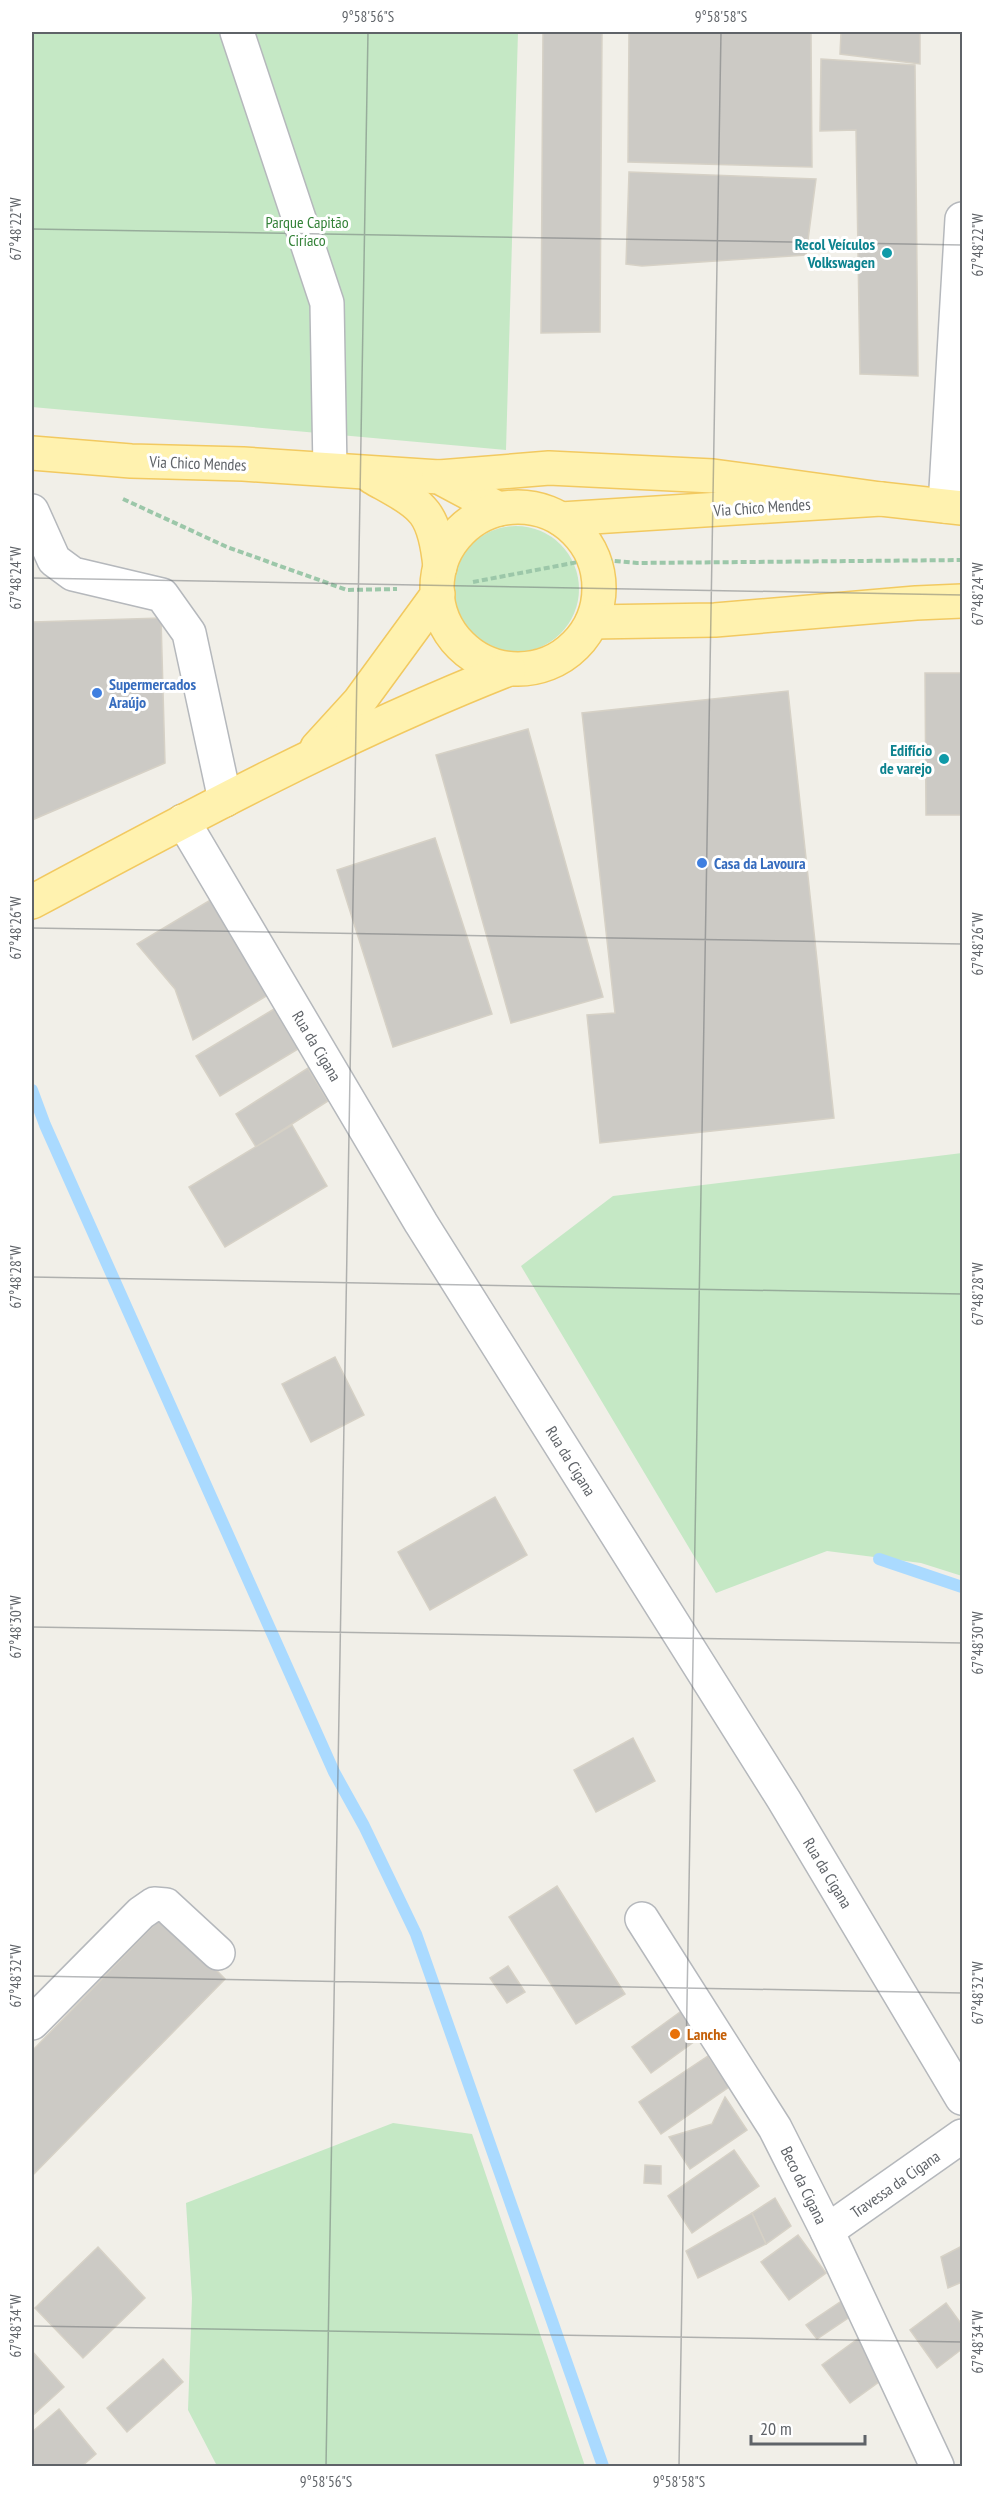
<svg xmlns="http://www.w3.org/2000/svg" width="994" height="2498" viewBox="0 0 994 2498" font-family="'PT Sans Narrow',sans-serif">
  <rect width="100%" height="100%" fill="#f1efe8"/>
  <g fill="#c5e8c5">
    <path d="M32 32H518L506 450 32 407Z"/>
    <circle cx="516" cy="589" r="63"/>
    <path d="M962 1153V1576L921 1563 827 1551 716 1593 521 1266 613 1196Z"/>
    <path d="M393 2123 472 2134 585 2466H217L188 2410 192 2298 186 2203Z"/>
  </g>
  <g fill="none" stroke-linecap="round" stroke-linejoin="round">
    <g stroke="#aadaff" stroke-width="12">
      <path d="M32 1090 45 1125 334 1772 364 1826 416 1934 603 2466"/>
      <path d="M879 1559 962 1587"/>
    </g>
  </g>
  <g fill="#cccac5" stroke="#d6d1c6" stroke-width="1.5">
    <path d="M543 32H602L600 332 541 333Z"/>
    <path d="M629 32H811L812 167 628 162Z"/>
    <path d="M841 32H920V64L840 54Z"/>
    <path d="M821 59 915 65 918 376 860 374 856 130 820 131Z"/>
    <path d="M629 172 816 179 806 255 642 266 626 264Z"/>
    <path d="M32 543 33 622 161 618 165 763 32 820Z"/>
    <path d="M925 673H962V815H926Z"/>
    <path d="M788 691 834 1118 600 1143 587 1015 615 1013 582 713Z"/>
    <path d="M528 729 603 997 511 1023 436 755Z"/>
    <path d="M435 838 492 1014 393 1047 337 870Z"/>
    <path d="M212 899 268 995 193 1040 175 989 137 944Z"/>
    <path d="M274 1009 298 1049 220 1096 196 1056Z"/>
    <path d="M308 1068 328 1101 256 1147 236 1114Z"/>
    <path d="M292 1125 327 1186 225 1247 189 1187Z"/>
    <path d="M335 1357 364 1415 311 1442 282 1384Z"/>
    <path d="M495 1497 527 1555 430 1610 398 1552Z"/>
    <path d="M633 1738 655 1781 596 1812 574 1770Z"/>
    <path d="M557 1886 625 1994 576 2024 509 1917Z"/>
    <path d="M163 1916 225 1979 32 2176V2051Z"/>
    <path d="M508 1966 525 1992 507 2003 490 1978Z"/>
    <path d="M687 2007 706 2033 651 2073 632 2047Z"/>
    <path d="M708 2056 729 2087 661 2134 639 2102Z"/>
    <path d="M725 2097 747 2130 690 2169 669 2137 712 2124Z"/>
    <path d="M734 2150 759 2186 692 2233 668 2196Z"/>
    <path d="M645 2165 661 2166V2184L644 2183Z"/>
    <path d="M775 2198 791 2226 766 2244 752 2213Z"/>
    <path d="M752 2213 766 2244 698 2278 686 2251Z"/>
    <path d="M798 2235 826 2273 789 2300 761 2262Z"/>
    <path d="M962 2246V2282L948 2288 941 2257Z"/>
    <path d="M98 2247 145 2298 83 2358 35 2308Z"/>
    <path d="M846 2298 857 2312 817 2339 806 2325Z"/>
    <path d="M946 2303 962 2325V2349L937 2368 910 2330Z"/>
    <path d="M859 2338 887 2376 850 2403 822 2365Z"/>
    <path d="M32 2351 64 2387 32 2416Z"/>
    <path d="M163 2359 183 2382 127 2432 107 2408Z"/>
    <path d="M59 2409 96 2454 82 2466H32V2432Z"/>
  </g>
  <g fill="none" stroke-linecap="round" stroke-linejoin="round">
    <defs>
      <g id="minor">
        <path d="M237 32 327 303 330 469"/>
        <path d="M945 506 962 219"/>
        <path d="M32 511 54 560 73 574 162 595 189 633 225 800"/>
        <path d="M183 821 421 1223 784 1800 962 2098"/>
        <path d="M642 1919 775 2128 827 2231 937 2466"/>
        <path d="M32 2023 141 1913 154 1904 166 1905 218 1953"/>
        <path d="M827 2231 962 2136"/>
      </g>
      <g id="major">
        <path d="M32 453 131 461 243 464 439 477 499 509"/>
        <path d="M372 477C421 505 434 507 440 567"/>
        <path d="M439 477 549 468 713 476 881 499"/>
        <circle cx="518" cy="588" r="81"/>
        <path d="M561 519 881 499 962 508"/>
        <path d="M592 622 715 620 916 603 962 601"/>
        <path d="M317 748 359 702 438 594"/>
        <path d="M32 902C188 818 344 734 509 669"/>
      </g>
    </defs>
    <use href="#minor" stroke="#b5b8bc" stroke-width="36"/>
    <use href="#major" stroke="#f2c960" stroke-width="36"/>
    <g stroke="#9cc7a9" stroke-width="4" stroke-dasharray="6 3" stroke-linecap="butt">
      <path d="M123 499 227 547 347 590 397 589"/>
      <path d="M473 582 594 559 637 563 962 560"/>
    </g>
    <use href="#minor" stroke="#fff" stroke-width="33"/>
    <use href="#major" stroke="#fff2af" stroke-width="33"/>
  </g>
  <path fill="none" stroke="#5f6368" stroke-width="1.5" stroke-opacity="0.45" d="M32 229 962 245M32 578 962 595M32 928 962 944M32 1277 962 1294M32 1627 962 1643M32 1976 962 1993M32 2326 962 2342M326 2466 368 32M679 2466 721 32"/>
  <g fill="#0f9aa8" stroke="#fff" stroke-width="2">
    <circle cx="887" cy="253" r="6"/>
    <circle cx="944" cy="759" r="6"/>
  </g>
  <g fill="#3f7fe0" stroke="#fff" stroke-width="2">
    <circle cx="97" cy="693" r="6"/>
    <circle cx="702" cy="863" r="6"/>
  </g>
  <circle fill="#e8710a" stroke="#fff" stroke-width="2" cx="675" cy="2034" r="6"/>
  <g text-anchor="middle" dominant-baseline="central" stroke-width="6" stroke-linejoin="round" paint-order="stroke">
    <g font-size="16" fill="#348238" stroke="#fff">
      <text x="307" y="222">Parque Capitão<tspan x="307" dy="18">Ciríaco</tspan></text>
    </g>
    <g font-size="16" font-weight="bold" fill="#0d838f" stroke="#fff" text-anchor="end">
      <text x="875" y="244">Recol Veículos<tspan x="875" dy="18">Volkswagen</tspan></text>
      <text x="932" y="750">Edifício<tspan x="932" dy="18">de varejo</tspan></text>
    </g>
    <g font-size="16" fill="#5f6368" stroke="#fff">
      <text transform="translate(198 463) rotate(2)">Via Chico Mendes</text>
      <text transform="translate(762 507) rotate(-4)">Via Chico Mendes</text>
      <text transform="translate(317 1046) rotate(59)">Rua da Cigana</text>
      <text transform="translate(571 1461) rotate(58)">Rua da Cigana</text>
      <text transform="translate(828 1873) rotate(59)">Rua da Cigana</text>
      <text transform="translate(895 2184) rotate(-35)">Travessa da Cigana</text>
      <text transform="translate(804 2185) rotate(64)">Beco da Cigana</text>
    </g>
    <g font-size="16" font-weight="bold" fill="#366cbe" stroke="#fff" text-anchor="start">
      <text x="109" y="684">Supermercados<tspan x="109" dy="18">Araújo</tspan></text>
      <text x="714" y="863">Casa da Lavoura</text>
    </g>
    <g font-size="16" font-weight="bold" fill="#c56008" stroke="#fff" text-anchor="start">
      <text x="687" y="2034">Lanche</text>
    </g>
  </g>
  <rect width="994" height="2498" fill="none" stroke="#ffffff" stroke-width="66"/>
  <path d="M751 2435v9h114v-9" fill="none" stroke="#5f6368" stroke-width="3"/>
  <text x="760" y="2435" font-size="18" fill="#5f6368" stroke="#ffffff" stroke-width="4.5" paint-order="stroke">20 m</text>
  <rect x="33" y="33" width="928" height="2432" fill="none" stroke="#5f6368" stroke-width="2"/>
  <g font-size="15" text-anchor="middle" fill="#5f6368">
    <text x="368" y="22">9°58'56"S</text>
    <text x="721" y="22">9°58'58"S</text>
    <text transform="translate(16 229) rotate(-90)" y="5">67°48'22"W</text>
    <text transform="translate(978 245) rotate(-90)" y="5">67°48'22"W</text>
    <text transform="translate(16 578) rotate(-90)" y="5">67°48'24"W</text>
    <text transform="translate(978 594) rotate(-90)" y="5">67°48'24"W</text>
    <text transform="translate(16 928) rotate(-90)" y="5">67°48'26"W</text>
    <text transform="translate(978 944) rotate(-90)" y="5">67°48'26"W</text>
    <text transform="translate(16 1277) rotate(-90)" y="5">67°48'28"W</text>
    <text transform="translate(978 1294) rotate(-90)" y="5">67°48'28"W</text>
    <text transform="translate(16 1627) rotate(-90)" y="5">67°48'30"W</text>
    <text transform="translate(978 1643) rotate(-90)" y="5">67°48'30"W</text>
    <text transform="translate(16 1976) rotate(-90)" y="5">67°48'32"W</text>
    <text transform="translate(978 1993) rotate(-90)" y="5">67°48'32"W</text>
    <text transform="translate(16 2326) rotate(-90)" y="5">67°48'34"W</text>
    <text transform="translate(978 2342) rotate(-90)" y="5">67°48'34"W</text>
    <text x="326" y="2487">9°58'56"S</text>
    <text x="679" y="2487">9°58'58"S</text>
  </g>
</svg>
